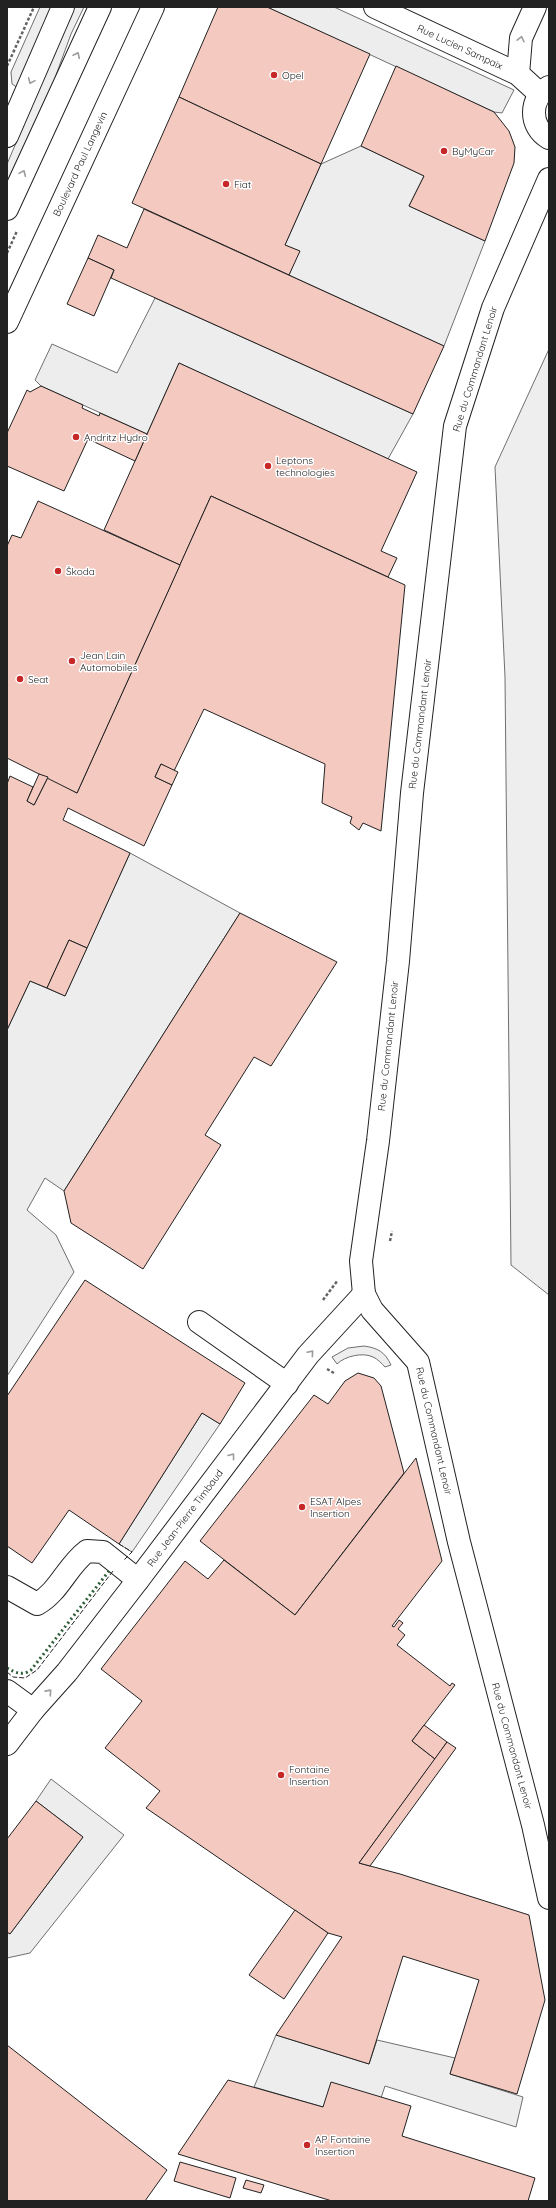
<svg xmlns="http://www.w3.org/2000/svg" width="556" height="2208" viewBox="0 0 556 2208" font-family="Quicksand,sans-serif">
  <rect width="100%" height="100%" fill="#fff"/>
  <g fill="#eee" stroke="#6f6f6f">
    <path d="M40 7H53L18 88 12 84 11 72Z"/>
    <path d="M74 7H84L71 34 36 130 7 193V164Z"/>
    <path d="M549 349V1295L511 1265 505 677 495 467Z"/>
    <path d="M364 1346C378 1348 385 1352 391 1365L385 1367C382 1364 378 1359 373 1357 363 1352 345 1356 337 1364L332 1357 348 1348Z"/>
    <path d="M202 1413 220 1424 132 1552 119 1544Z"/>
  </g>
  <g fill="#ededed" stroke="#6f6f6f">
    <path d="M267 7H334L514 90 502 113 494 112Z"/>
    <path d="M361 146 424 176 409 206 485 241 444 346 289 275 299 251 285 245 321 164Z"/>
    <path d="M155 298 413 414 388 459 179 363 147 434 41 386 35 380 52 344 117 373Z"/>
    <path d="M130 853 240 913 64 1191 45 1178 27 1210 56 1235 74 1272 7 1376V1030L30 981 65 996Z"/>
    <path d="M51 1779 124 1835 30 1953 7 1958V1932L10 1934 83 1837 36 1801Z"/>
    <path d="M276 2035 369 2064 377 2040 455 2058 450 2074 523 2097 516 2127 385 2086 381 2098 323 2107 254 2087Z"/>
  </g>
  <g fill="#f3c9c0" stroke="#222">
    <path d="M218 7H267L370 54 321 164 179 97Z"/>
    <path d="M396 66 494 112 509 131 515 147 514 163 485 241 409 206 424 176 361 146Z"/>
    <path d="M179 97 321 164 285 245 300 251 289 275 132 203Z"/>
    <path d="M144 209 444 346 413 414 111 278 114 270 88 258 98 235 127 248Z"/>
    <path d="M88 258 114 270 94 316 67 304Z"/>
    <path d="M179 363 417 472 381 551 397 558 388 577 211 496 180 565 104 530Z"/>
    <path d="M41 386 83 405 82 408 99 416 100 413 147 434 135 461 88 439 64 491 7 466V433L27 390 30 392Z"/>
    <path d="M211 496 405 585 381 831 363 823 359 830 350 823 352 817 322 803 325 764 204 709 174 771 161 764 155 777 172 785 144 846 68 808 63 820 130 853 87 948 69 940 47 988 30 981 7 1030V784L10 776 33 787 27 801 34 805 48 777 77 793Z"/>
    <path d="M38 501 180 565 77 793 7 758V546L12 535 21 538Z"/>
    <path d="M161 764 178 772 172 785 155 777Z"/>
    <path d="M39 774 48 777 34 805 27 801Z"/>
    <path d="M240 913 337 962 271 1066 254 1057 205 1135 221 1145 143 1269 71 1223 64 1191Z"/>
    <path d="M69 940 87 948 65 996 47 988Z"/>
    <path d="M85 1280 245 1383 220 1424 202 1413 119 1544 69 1510 32 1563 7 1546V1396Z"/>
    <path d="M358 1373 374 1378 381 1386 404 1473 295 1615 200 1541 314 1395 328 1404 345 1381Z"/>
    <path d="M416 1458 442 1561 392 1626 394 1627 399 1620 403 1623 398 1629 405 1635 397 1645 450 1686 452 1683 455 1685 412 1741 435 1759 359 1863 400 1874 529 1915 545 2000 517 2094 450 2074 479 1980 403 1956 369 2064 276 2035 342 1937 328 1933 146 1808 160 1791 105 1748 142 1701 101 1669 185 1561 208 1579 224 1560 295 1615Z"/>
    <path d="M424 1725 447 1742 435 1759 412 1741Z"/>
    <path d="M447 1742 456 1748 370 1866 359 1863Z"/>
    <path d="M36 1801 83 1837 10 1934 7 1932V1839Z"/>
    <path d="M295 1910 328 1933 284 1999 249 1975Z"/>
    <path d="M7 2045 167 2170 145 2201H7Z"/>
    <path d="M228 2080 323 2107 331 2082 411 2106 402 2136 535 2178 528 2201H332L178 2154Z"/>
    <path d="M180 2162 236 2178 230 2198 174 2181Z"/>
    <path d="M246 2180 264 2185 261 2193 243 2188Z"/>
  </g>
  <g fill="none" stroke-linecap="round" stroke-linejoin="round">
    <defs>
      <g id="minor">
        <path d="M375 7 518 74 540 94"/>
        <path d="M518 74 521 38 535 7"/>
        <path d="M549 87C529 98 529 127 549 138"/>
        <path d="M549 179 493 308 455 426 412 793 398 961 378 1141 361 1261 364 1294 372 1310 418 1362 459 1542 533 1825 549 1898"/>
        <path d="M7 322 153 7"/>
        <path d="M199 1322 287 1384"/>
        <path d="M7 1587 37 1604C59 1592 67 1566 87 1551L103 1552 138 1580"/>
        <path d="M7 1691 33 1710"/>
        <path d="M7 1744 33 1710 67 1672 138 1580 308 1355 364 1294"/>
      </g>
      <g id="major">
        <path d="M7 136 63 7"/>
        <path d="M7 209 100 7"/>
      </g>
    </defs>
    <use href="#minor" stroke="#222" stroke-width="24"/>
    <use href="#major" stroke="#222" stroke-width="24"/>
    <g stroke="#646464" stroke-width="2.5" stroke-dasharray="3 2" stroke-linecap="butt">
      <path d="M7 66 34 7"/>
      <path d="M7 253 17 231"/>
      <path d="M390 1241 392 1231"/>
      <path d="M323 1300 338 1280"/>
      <path d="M327 1369 334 1373"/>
    </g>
    <use href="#minor" stroke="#fff" stroke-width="22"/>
    <use href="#major" stroke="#fff" stroke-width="22"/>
    <path stroke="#2f5e38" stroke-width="3" stroke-dasharray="2 3" stroke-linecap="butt" d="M7 1668C16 1673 22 1676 31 1670L109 1571"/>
    <g stroke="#222" stroke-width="1" stroke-dasharray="5 2" stroke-linecap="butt">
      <path d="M119 1544 132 1552 124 1560"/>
      <path d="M7 1672 13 1677 25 1678 37 1670 113 1571"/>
    </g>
  </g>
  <defs><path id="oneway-chevron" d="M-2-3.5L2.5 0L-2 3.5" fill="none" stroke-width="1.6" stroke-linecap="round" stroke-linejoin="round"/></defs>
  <g stroke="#9c9c9c">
    <use href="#oneway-chevron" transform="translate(521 39) rotate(-77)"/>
    <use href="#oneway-chevron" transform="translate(77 55) rotate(-64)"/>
    <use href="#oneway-chevron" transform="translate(31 81) rotate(114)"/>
    <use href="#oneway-chevron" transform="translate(23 173) rotate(-66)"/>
    <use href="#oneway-chevron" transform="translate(311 1353) rotate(-49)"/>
    <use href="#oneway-chevron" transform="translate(232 1456) rotate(-53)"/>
    <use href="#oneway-chevron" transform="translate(49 1692) rotate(-48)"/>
  </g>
  <g fill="#c62828" stroke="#fff" stroke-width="1.5">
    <circle cx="274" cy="75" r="4"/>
    <circle cx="444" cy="151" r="4"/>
    <circle cx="226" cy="184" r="4"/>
    <circle cx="76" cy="437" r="4"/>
    <circle cx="268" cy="466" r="4"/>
    <circle cx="58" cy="571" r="4"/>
    <circle cx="72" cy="661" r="4"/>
    <circle cx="20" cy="679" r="4"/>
    <circle cx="302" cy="1507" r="4"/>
    <circle cx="281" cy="1775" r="4"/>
    <circle cx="307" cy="2145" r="4"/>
  </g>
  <g text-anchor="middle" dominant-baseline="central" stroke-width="3" stroke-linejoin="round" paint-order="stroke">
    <g font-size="10" fill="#222" stroke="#fff">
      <text transform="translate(460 47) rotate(25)">Rue Lucien Sampaix</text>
      <text transform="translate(80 164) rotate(-65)">Boulevard Paul Langevin</text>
      <text transform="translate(475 369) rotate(-73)">Rue du Commandant Lenoir</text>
      <text transform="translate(420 724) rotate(-83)">Rue du Commandant Lenoir</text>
      <text transform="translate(388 1046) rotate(-84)">Rue du Commandant Lenoir</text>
      <text transform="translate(434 1431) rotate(77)">Rue du Commandant Lenoir</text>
      <text transform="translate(185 1518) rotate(-53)">Rue Jean-Pierre Timbaud</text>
      <text transform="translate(512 1746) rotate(75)">Rue du Commandant Lenoir</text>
    </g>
    <g font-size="10" fill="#222" stroke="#fff" text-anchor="start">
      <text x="282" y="75">Opel</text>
      <text x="452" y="151">ByMyCar</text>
      <text x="234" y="184">Fiat</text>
      <text x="84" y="437">Andritz Hydro</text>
      <text x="276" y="460">Leptons<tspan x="276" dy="12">technologies</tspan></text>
      <text x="66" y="571">Škoda</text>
      <text x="80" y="655">Jean Lain<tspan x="80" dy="12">Automobiles</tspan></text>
      <text x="28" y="679">Seat</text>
      <text x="310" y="1501">ESAT Alpes<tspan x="310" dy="12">Insertion</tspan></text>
      <text x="289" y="1769">Fontaine<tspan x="289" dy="12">Insertion</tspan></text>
      <text x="315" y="2139">AP Fontaine<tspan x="315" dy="12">Insertion</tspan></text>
    </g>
  </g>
  <rect width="556" height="2208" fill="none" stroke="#222222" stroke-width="16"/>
</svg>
